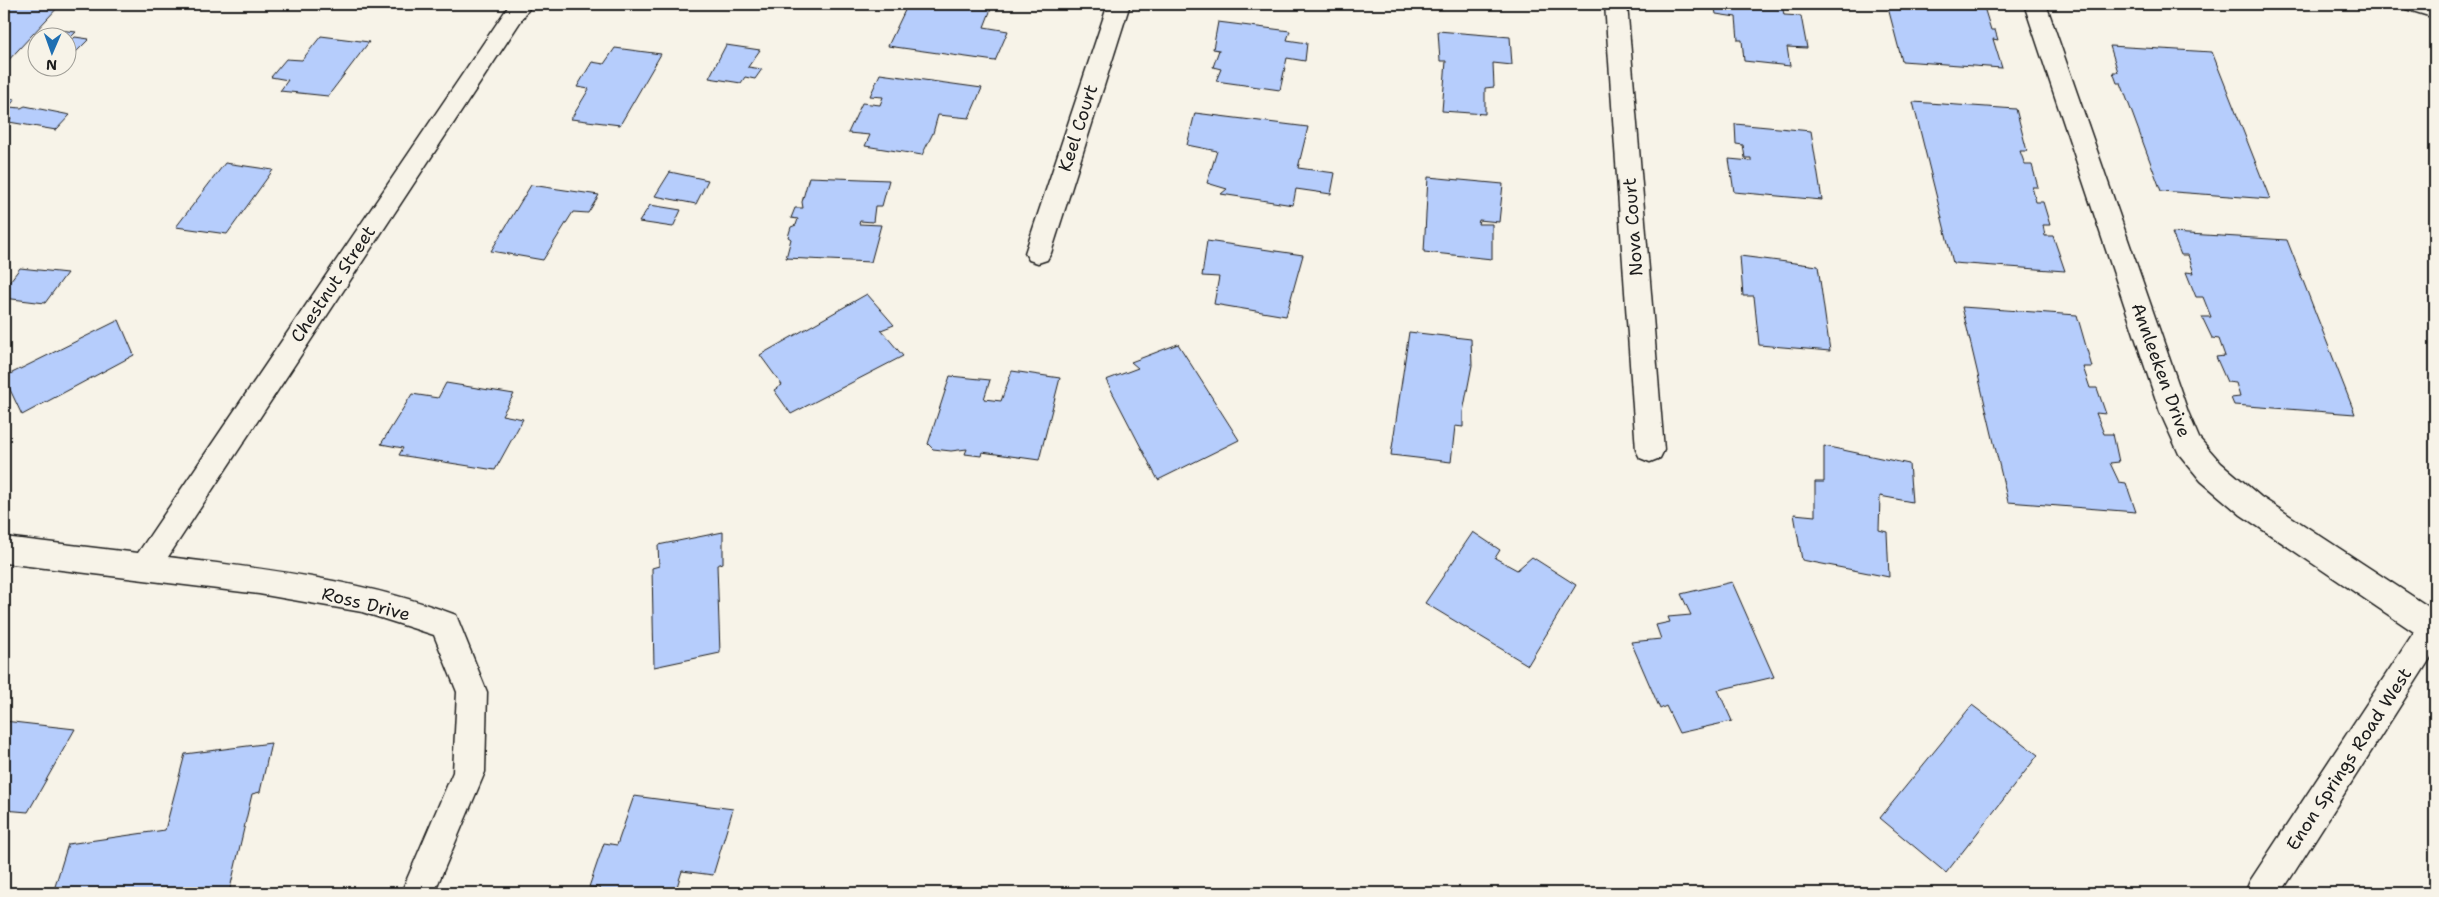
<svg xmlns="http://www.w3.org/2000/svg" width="2439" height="897" viewBox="0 0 2439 897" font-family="'Shantell Sans',sans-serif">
  <rect width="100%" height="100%" fill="#f7f3e8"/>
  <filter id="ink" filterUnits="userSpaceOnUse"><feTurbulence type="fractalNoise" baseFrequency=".02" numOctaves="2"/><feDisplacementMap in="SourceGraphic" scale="10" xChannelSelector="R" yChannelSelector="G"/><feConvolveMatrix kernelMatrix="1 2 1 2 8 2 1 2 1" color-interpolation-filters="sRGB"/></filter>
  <g filter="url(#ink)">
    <g fill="#b6cdfc" stroke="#1c1c1c">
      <path d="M8 4H61L4 65V9Z"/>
      <path d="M908 4H993L984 27 1008 31 995 61 888 46Z"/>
      <path d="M1714 4H1782L1784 15 1801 16 1807 48 1787 47 1790 66 1744 61 1742 40H1738L1736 17 1716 14Z"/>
      <path d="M1887 4H1987H1983L1991 30H1995L1998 40 1993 39 2002 68 1902 61Z"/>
      <path d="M1218 22 1290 31 1287 40 1307 43 1305 61 1287 58 1280 90 1216 81 1221 69 1213 67 1219 50 1213 49Z"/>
      <path d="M51 29 76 32 68 40V38H42Z"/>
      <path d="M1438 31 1510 37 1512 65 1493 63 1494 87 1485 88V114L1442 111 1446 61H1440Z"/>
      <path d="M321 36 369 42 328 96 280 91 288 80 271 77 286 59 302 60Z"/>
      <path d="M75 37 89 39 76 52 68 51V44Z"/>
      <path d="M726 45 760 50 748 67 762 69 755 79 745 77 741 83 709 78Z"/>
      <path d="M2110 46 2212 52 2270 199 2161 191 2121 83H2117L2113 72H2118Z"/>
      <path d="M615 48 661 54 620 125 571 119 589 89 577 87 592 62 604 64Z"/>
      <path d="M880 74 982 88 969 118 938 115 933 133 922 155 865 146 870 135 848 133 862 103 880 105 883 97 870 96Z"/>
      <path d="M4 98 15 99 9 107 21 108 25 106 70 115 56 130 9 122 11 118H4Z"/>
      <path d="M1913 102 2016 109 2027 151H2020L2025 165H2032L2038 187H2032L2036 202H2043L2050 225H2043L2045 236H2053L2065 271 1953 263Z"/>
      <path d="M1195 113 1308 127 1298 168 1335 173 1331 194 1296 189 1293 205 1221 194 1227 189 1207 183 1217 151 1187 145Z"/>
      <path d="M1735 124 1811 131 1822 200 1734 192 1729 159 1751 161V158H1745L1743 145 1736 144Z"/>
      <path d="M225 163 273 170 227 234 176 227Z"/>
      <path d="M670 172 708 180 696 204 655 196Z"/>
      <path d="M809 177 889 180 882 206H875L873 222 860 221 859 224 881 225 871 262 786 258 791 239 788 237 791 227 796 225 798 219 791 218 795 208H803L802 202Z"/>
      <path d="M1428 177 1503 184 1499 222 1479 220 1478 224H1492V259L1424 252Z"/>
      <path d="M531 185 599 195 588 213 573 212 543 260 491 251Z"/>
      <path d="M650 205 681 210 673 227 639 222Z"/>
      <path d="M2172 233 2287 240 2355 414 2234 405 2231 398 2240 397 2236 383 2227 382 2216 357 2225 356 2219 339 2212 338 2202 317H2211L2203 297H2196L2186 272 2194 273 2188 255H2181Z"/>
      <path d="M1207 241 1303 255 1286 316 1214 304 1219 277 1202 276Z"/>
      <path d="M1740 256 1818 266 1830 351 1759 345 1754 296H1743Z"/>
      <path d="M20 268 67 273 45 303 4 298V289Z"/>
      <path d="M867 294 894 325 881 330 903 356 791 414 774 390 782 385 760 355Z"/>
      <path d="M1962 307 2077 315 2092 367H2083L2090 388H2097L2106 414 2096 413 2104 434H2113L2119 462 2110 463 2119 482 2126 483 2136 512 2008 502Z"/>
      <path d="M119 320 134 355 22 415 4 377Z"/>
      <path d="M1409 332 1471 339 1472 365 1463 412V427L1455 426 1451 462 1391 455Z"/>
      <path d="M1178 344 1239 440 1158 480 1106 380 1138 368 1131 362Z"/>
      <path d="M1012 371 1060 378 1039 460 982 452 981 456 965 454 967 449 951 451 933 449 928 444 950 376 990 380 984 399 1001 401Z"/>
      <path d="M446 383 514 394 502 415 523 419 495 470 399 455 403 448 381 444 412 394 438 398Z"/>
      <path d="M1824 446 1909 464 1912 502 1880 496 1879 530 1887 532 1889 577 1802 560 1794 514 1815 516V482H1824Z"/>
      <path d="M723 532V563L717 565 720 653 654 667 652 568 659 566 658 545Z"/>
      <path d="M1473 532 1500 550 1495 558 1517 570 1532 557 1576 585 1528 665 1425 603Z"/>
      <path d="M1732 582 1774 677 1718 690 1732 721 1679 733 1666 706 1660 709 1631 642 1661 639 1656 625 1670 622 1668 617 1691 615 1681 594Z"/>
      <path d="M1972 705 2038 755 1946 873 1880 818Z"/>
      <path d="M4 721 75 729 28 812 4 810Z"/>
      <path d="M271 743 260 792 252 794 229 893H53L68 844 165 830 185 754Z"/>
      <path d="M634 796 733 809 713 875 682 871 675 893H598L600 888 589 887 604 843 617 845Z"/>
    </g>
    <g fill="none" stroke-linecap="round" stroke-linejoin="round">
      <defs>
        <g id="minor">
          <path d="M510 4H532L168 557C266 569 363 580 456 615L487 692 485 772 434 893H401L453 772 457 692 434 635 362 612 259 594 4 563V537L138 553Z"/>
          <path d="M1108 4H1130L1051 253 1047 260 1038 263 1029 260 1025 253Z"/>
          <path d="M1605 4H1627L1664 450 1660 458 1650 462 1640 458 1636 450Z"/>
          <path d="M2024 4H2046L2188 412 2199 438 2221 463 2261 497 2435 611V651L2281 893H2245L2250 881 2414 632 2241 515 2201 481 2179 454 2160 412Z"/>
          <path d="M2403 4H2435V18L2406 9Z"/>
        </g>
      </defs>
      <use href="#minor" stroke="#1c1c1c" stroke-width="3"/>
      <use href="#minor" fill="#f7f3e8" fill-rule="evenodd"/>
    </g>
  </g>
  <g text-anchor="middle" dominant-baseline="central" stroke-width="4.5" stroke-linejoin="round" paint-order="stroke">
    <g font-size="18" fill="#1c1c1c" stroke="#f7f3e8">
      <text transform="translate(1078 128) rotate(-72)">Keel Court</text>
      <text transform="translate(1633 227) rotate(-94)">Nova Court</text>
      <text transform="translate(333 284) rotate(-56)">Chestnut Street</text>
      <text transform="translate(2161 370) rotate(70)">Annleeken Drive</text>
      <text transform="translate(366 604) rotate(14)">Ross Drive</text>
      <text transform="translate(2349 759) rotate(-57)">Enon Springs Road West</text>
    </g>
  </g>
  <rect width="2439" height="897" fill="none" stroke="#f7f3e8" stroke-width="20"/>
  <rect x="10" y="10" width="2419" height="877" fill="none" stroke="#1c1c1c" stroke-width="2" filter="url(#ink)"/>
  <g transform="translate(52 52) rotate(182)"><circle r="24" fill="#f7f3e8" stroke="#9f9d96"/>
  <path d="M0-4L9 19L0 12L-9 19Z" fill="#1f6fb2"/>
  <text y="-8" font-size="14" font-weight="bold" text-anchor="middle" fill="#1c1c1c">N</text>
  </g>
</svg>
